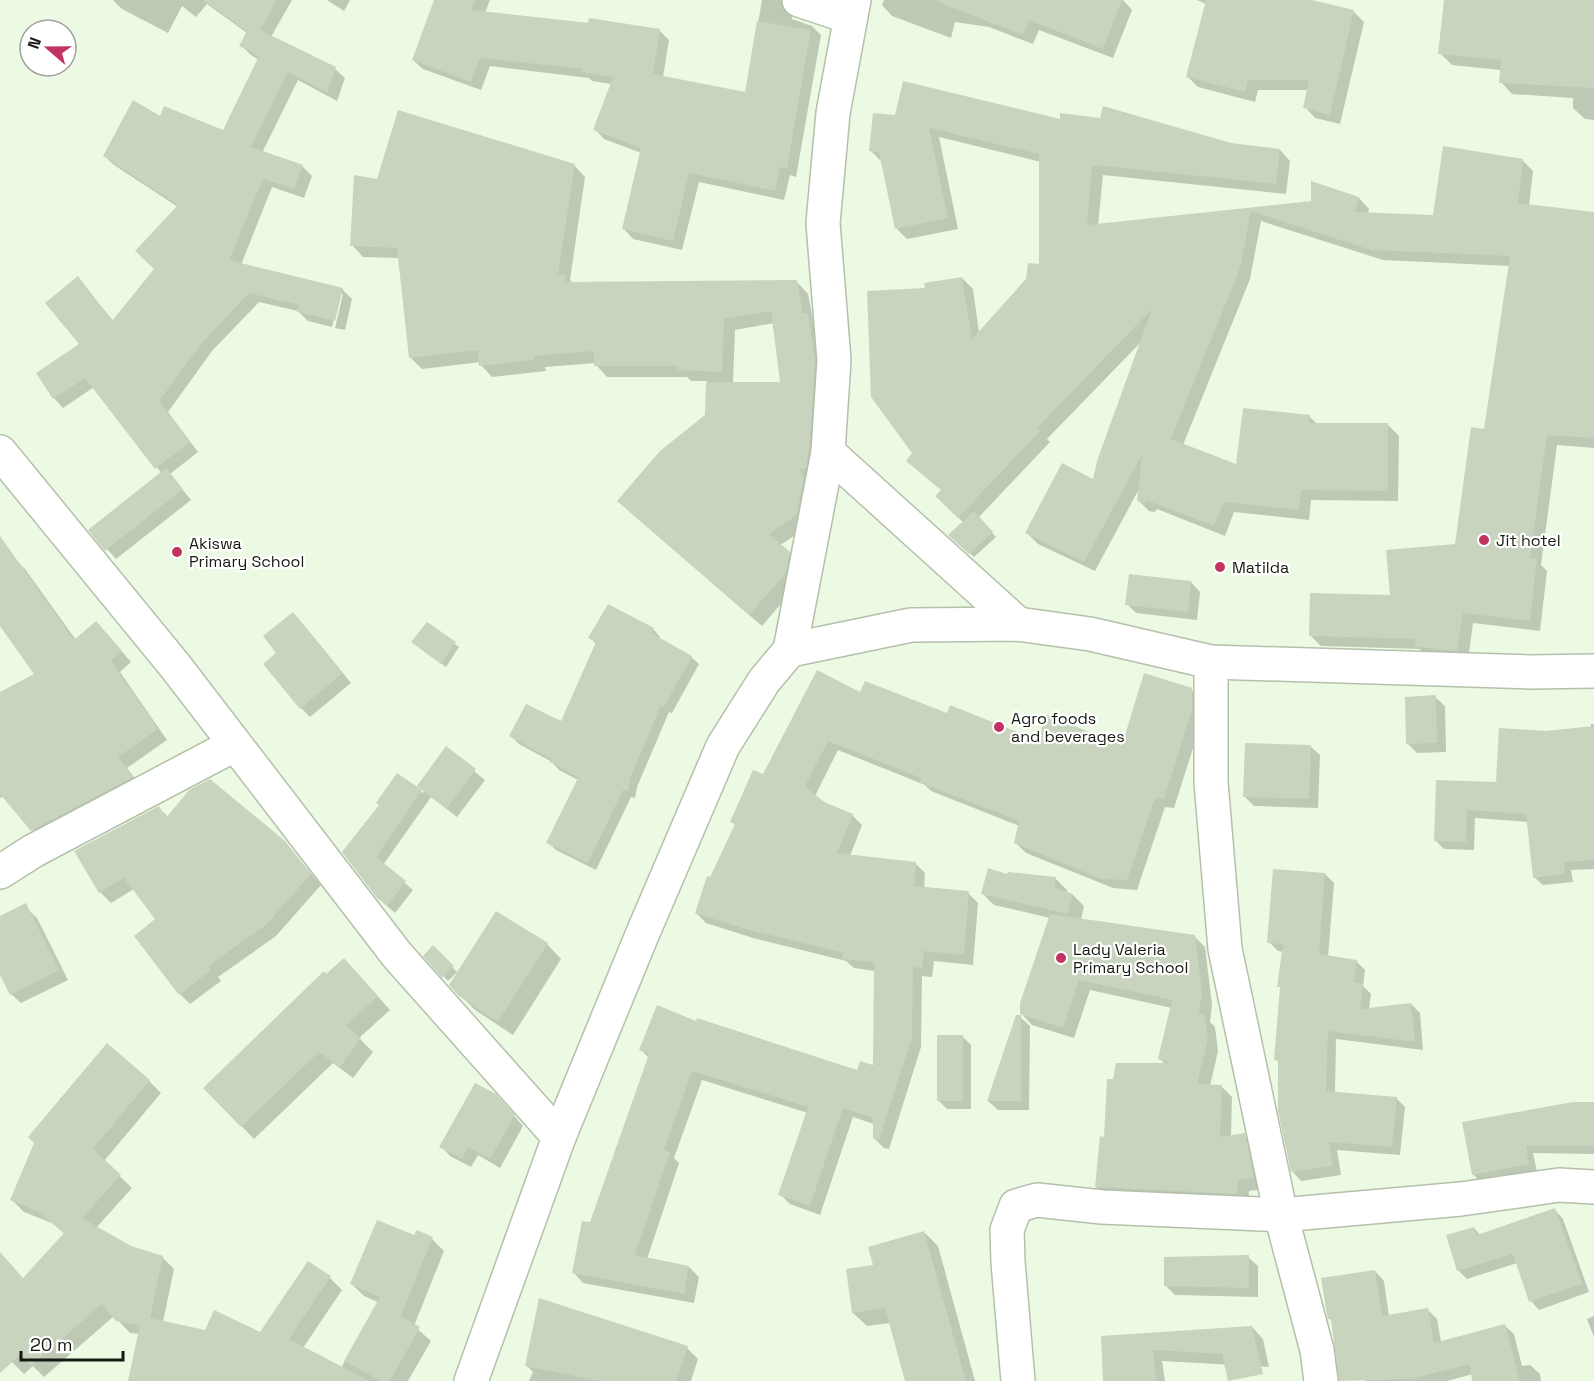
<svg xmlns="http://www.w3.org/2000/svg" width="1594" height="1381" viewBox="0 0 1594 1381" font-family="'Space Grotesk',sans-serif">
  <rect width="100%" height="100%" fill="#edfae3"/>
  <g fill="#0003" fill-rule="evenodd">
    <path d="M113 0H292L271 37 335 69 345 78 337 101 298 80 262 153 302 166 312 176 304 198 272 187 241 265 342 289 352 299 345 330 335 328 343 294H340L332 327 308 321 298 311 259 302 212 351 168 412 198 452 170 474 191 500 116 559 90 530 162 474 94 387 63 408 54 398 81 345 78 278 114 322 156 269 178 207 114 165 104 156 161 118 224 132 259 60 251 55 241 45 247 33 207 4 196 17 182 6 168 33 122 9Z"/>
    <path d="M327 0H350L344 11Z"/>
    <path d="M436 0H490L485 13 659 30 669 40 663 77 746 94 762 0H793L790 5 792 19 812 26 821 35 796 177 790 175 784 200 699 182 682 250 633 239 624 229 641 153 604 139 595 129 612 84 592 81 589 78 490 66 481 90 423 69 413 60Z"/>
    <path d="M884 0H1123L1132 10 1113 58 1039 30 1033 44 989 27 955 22 951 38 892 16 882 5Z"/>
    <path d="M1197 0H1305L1353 11 1364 22 1340 124 1315 118 1305 107 1308 90H1258L1255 102 1198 87 1188 77 1206 4Z"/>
    <path d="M1445 0H1594V120L1585 119 1573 108V98L1512 94 1501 82V70L1452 65 1440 53Z"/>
    <path d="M875 115 1061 121 1280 150 1290 161 1286 194 1103 175 1098 226 1359 198 1369 209 1368 214 1434 217 1522 160 1533 171 1529 206 1594 213V448L1557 445 1541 565 1547 571 1540 631 1473 623 1468 661 1427 657 1420 649 1321 646 1310 635 1391 596 1456 546 1485 431 1510 266 1383 260 1261 221 1250 279 1183 445 1238 466 1309 416 1317 424 1388 425 1399 436 1398 501 1311 500 1309 520 1234 512 1225 536 1157 509 1155 512 1149 511 1138 500 1139 489 1095 571 1038 544 1027 533 1094 481 1142 341 1047 439 1050 442 978 518 996 537 974 557 950 535 964 523 937 496 942 491 914 453 927 289 962 278 973 289 979 333 1040 265 1041 162 939 137 958 229 907 239 897 229 881 161 871 151Z"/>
    <path d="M574 165 585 177 570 280 574 284 797 282 808 294 813 320 819 326 808 527 780 545 801 565 797 585 762 626 630 512 707 416V381H691L687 377H607L596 365V363L545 367 546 371 492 377 481 365V362L422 369 410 357 399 258 363 257 352 245 378 181ZM774 323 782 383H733L735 330Z"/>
    <path d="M15 559 25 569 76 640 106 633 131 662 120 672 167 740 127 768 142 788 43 840 4 796 0 798V694L36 674 0 623V570Z"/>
    <path d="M1191 582 1200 592 1197 620 1136 613 1127 604Z"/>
    <path d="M302 623 351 683 310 717 301 708 278 653Z"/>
    <path d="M427 624 459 647 446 667 413 642Z"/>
    <path d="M653 629 660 637 659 639 691 657 699 664 672 713 669 712 637 787 635 798 631 797 596 870 556 850 548 842 578 780 559 770 552 762 519 744 511 736 562 723 596 644 590 637Z"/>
    <path d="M1191 690 1202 700V720L1174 808 1165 807 1137 890 1113 888 1026 853 1016 843 1019 826 931 791 925 785 838 750 815 796 823 804 852 815 862 825 850 856 915 863 925 873 924 889 968 893 978 903 973 965 934 961 932 977 922 976 921 1047 889 1149 884 1148 874 1138V1124L853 1117 820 1215 790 1204 780 1194 808 1113 702 1080 674 1158 679 1163 647 1259 689 1267 699 1277 694 1303 583 1283 573 1272 649 1058 641 1050 697 1023 858 1072 875 1067V971L854 968 846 961 753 938 706 923 696 913 736 826 732 822 764 776 861 694 948 715 1038 742 1122 747Z"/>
    <path d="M1435 697 1445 706 1446 752 1417 753 1407 743Z"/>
    <path d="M1591 724H1594V869L1571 870 1573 882 1543 885 1534 877 1528 822 1475 818 1474 850 1444 849 1436 841 1438 782 1497 784 1546 732 1591 728Z"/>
    <path d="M1310 746 1320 755 1318 808 1254 806 1244 796Z"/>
    <path d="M446 748 485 780 457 817 431 797 383 865 413 890 395 913 387 906 343 852 380 806 398 775 423 793Z"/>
    <path d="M159 808 168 817 284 842 321 885 276 936 218 977 221 981 190 1004 180 994 157 920 134 889 111 903 100 892 76 851Z"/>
    <path d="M1325 874 1334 883 1328 957 1356 961 1365 970 1363 986 1371 994 1369 1009 1411 1004 1420 1013 1423 1050 1336 1039 1335 1093 1396 1098 1405 1107 1400 1155 1337 1150 1341 1175 1301 1181 1293 1172 1280 1063 1276 1060 1281 989 1279 986 1284 952 1278 951 1269 942Z"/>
    <path d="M1008 876 1055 878 1067 890V893L1073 895 1084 906 1081 920 1194 936 1205 947 1212 1005 1210 1022 1215 1027 1218 1051 1210 1086H1221L1232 1097 1231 1137 1244 1135 1255 1146 1264 1189 1249 1191 1248 1205 1107 1198 1096 1187 1106 1138 1166 1065 1160 1059 1172 1008 1090 990 1074 1038 1032 1025 1021 1013 1050 918 994 905 983 894Z"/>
    <path d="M27 909 37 918 68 980 21 1003 11 994 0 971V918Z"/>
    <path d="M547 944 561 959 513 1035 475 1010 460 995Z"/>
    <path d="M433 947 457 972 448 981 425 956Z"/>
    <path d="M356 972 390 1010 359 1038 373 1052 353 1078 333 1063 254 1139 205 1088 326 976Z"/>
    <path d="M1020 1017 1030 1026 1029 1110H998L988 1101Z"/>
    <path d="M963 1037 971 1045V1109H947L938 1100Z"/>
    <path d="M149 1081 161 1093 104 1161 132 1188 96 1228 130 1247 162 1257 174 1269 163 1322 206 1332 261 1333 308 1263 330 1278 342 1290 303 1348 341 1368 378 1302 364 1296 352 1284 415 1237 432 1239 444 1251 414 1326 431 1341 408 1381H129L140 1334 130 1333 114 1316 44 1377 33 1366 24 1374 12 1362 0 1348V1276L24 1280 65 1234 52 1223 24 1212 12 1200Z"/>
    <path d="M1594 1104V1154L1533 1153 1537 1172 1481 1183 1473 1174Z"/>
    <path d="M505 1105 523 1126 500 1168 478 1155 471 1167 450 1156 441 1146Z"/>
    <path d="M1555 1210 1563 1219 1589 1292 1539 1310 1531 1301 1517 1263 1467 1279 1458 1270 1474 1228 1481 1236Z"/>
    <path d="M924 1232 938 1246 975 1381H906L890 1323 867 1326 853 1313 875 1266Z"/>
    <path d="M1248 1257 1258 1266V1297L1175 1295 1166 1286Z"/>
    <path d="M1375 1271 1384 1281 1389 1317 1428 1310 1437 1319 1441 1342 1504 1325 1514 1334 1522 1366 1530 1365 1540 1374 1541 1381H1474L1473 1374 1447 1381H1365V1370L1330 1319Z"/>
    <path d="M1594 1316V1337L1587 1319Z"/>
    <path d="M1252 1327 1263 1339 1269 1367 1162 1361 1165 1381H1105L1102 1338Z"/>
    <path d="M687 1348 698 1359 691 1381H529L533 1372 526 1365Z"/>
  </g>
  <g fill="#c8d4be">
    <path d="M203 0H277L260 30 336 67 327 93 288 72 251 147 303 165 294 189 263 179 229 260 343 288 335 321 297 312 299 305 249 293 203 342 159 401 190 442 155 469 85 378 53 399 36 373 79 344 45 303 78 276 112 321 154 269 135 251 178 205 103 156 133 100 160 116 164 106 223 130 259 56 239 46 247 31Z"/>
    <path d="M434 0H475L471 10 588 23 589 18 660 29 653 74 745 92 757 21 811 30 787 168 780 167 775 191 689 173 673 241 622 229 641 148 593 130 613 77 581 72 582 69 480 58 471 82 412 60Z"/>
    <path d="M937 0H1122L1103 49 1029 20 1023 35 937 2Z"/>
    <path d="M1206 0H1312L1354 10 1330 115 1303 108 1309 80H1248L1245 92 1186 77Z"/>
    <path d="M1444 0H1594V88L1499 83 1501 60 1438 54Z"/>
    <path d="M903 81 1060 119V113L1100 118 1103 106 1231 143 1280 149 1276 184 1092 165 1087 225 1311 201V181L1359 197 1355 212 1433 215 1443 146 1523 159 1518 203 1594 212V438L1547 435 1530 558 1537 559 1530 621 1463 613 1457 651 1415 647 1416 639 1309 636 1310 593 1390 595 1386 550 1455 544 1471 427 1484 429 1510 256 1371 250 1251 211 1240 268 1171 439 1236 464 1243 408 1310 415 1309 423H1388V491L1301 490 1299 510 1224 502 1214 526 1146 500 1145 503 1137 501 1142 455 1084 562 1025 533 1062 463 1093 479 1097 461 1152 309 1037 428 1040 431 958 518 935 496 941 490 906 461 912 453 871 397 867 291 925 288 924 283 962 277 972 339 1026 279 1028 263 1039 264V154L929 128 948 218 895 229 879 152 869 151 873 113 895 115Z"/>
    <path d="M398 110 575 164 558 274H566V282L797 280 803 314 808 313 815 360 809 450 806 468 799 469 804 477 797 515 769 534 790 552 786 573 749 615 617 501 660 451 705 415 706 382H780L771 311 724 319 722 372 678 370V366H594V351L534 356 535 360 479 366 478 350 409 358 397 248 350 246 354 175 377 179Z"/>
    <path d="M166 468 183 489 105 551 88 530Z"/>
    <path d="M974 511 993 532 969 554 948 535Z"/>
    <path d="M0 536 74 640 96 621 122 651 111 661 158 729 118 757 133 777 31 831 0 794V692L34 674 0 626Z"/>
    <path d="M1129 574 1191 581 1188 612 1125 605Z"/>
    <path d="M608 604 654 628 651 633 692 656 664 707 661 705 630 779 628 791 623 790 588 863 546 843 578 778 550 762 551 759 509 736 526 704 561 721 596 642 588 638Z"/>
    <path d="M293 612 343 673 300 709 263 664 276 653 263 636Z"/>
    <path d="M427 622 456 642 441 664 411 642Z"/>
    <path d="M817 670 860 692 865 681 947 713 950 705 1037 740 1047 715 1122 745 1144 673 1192 688V710L1164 799 1155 798 1127 880 1101 879 1014 843 1019 821 919 782 921 778 828 741 805 786 824 802 853 814 837 853 916 862 914 886 969 891 964 955 924 951 922 968 913 967 912 1037 879 1140 873 1139V1118L843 1108 810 1206 778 1195 808 1107 692 1071 664 1150 670 1152 635 1255 689 1266 684 1294 572 1273 582 1221 590 1222 649 1054 639 1050 657 1005 696 1021 697 1018 857 1070 860 1061 873 1065 874 962 842 959 843 953 742 928 695 913 707 876 710 877 735 824 730 822 753 770 763 774Z"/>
    <path d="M1436 695 1437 743 1406 744 1405 697Z"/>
    <path d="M1594 726V860L1564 862 1565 874 1533 878 1526 814 1467 810 1466 842 1434 841 1436 780 1496 782 1499 728 1546 731Z"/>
    <path d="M1245 743 1311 745 1309 799 1243 797Z"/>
    <path d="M446 746 476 769 447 809 417 786Z"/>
    <path d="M397 773 422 790 376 857 406 881 387 906 377 898 342 852 379 805 376 803Z"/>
    <path d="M210 779 285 841 311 874 266 925 208 966 211 970 179 995 134 936 155 919 124 878 99 893 74 851 159 806 166 818 189 790Z"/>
    <path d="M988 868 1007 874 1008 872 1056 877 1055 888 1073 894 1068 914 981 894Z"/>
    <path d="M1273 869 1325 873 1319 954 1357 960 1354 982 1363 984 1360 1009 1411 1003 1415 1042 1328 1031 1326 1091 1397 1097 1392 1147 1329 1142 1333 1166 1291 1172 1278 1111V1060H1274L1280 987H1277L1283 944 1267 943Z"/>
    <path d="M26 903 59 970 10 995 0 975V916Z"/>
    <path d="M496 911 548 943 498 1022 459 996 449 985Z"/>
    <path d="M1050 914 1195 935 1202 993 1199 1013 1204 1014 1208 1039 1197 1084 1222 1085 1220 1137 1245 1133 1254 1178 1238 1180 1237 1194 1095 1187 1100 1136 1104 1137 1107 1079H1113L1116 1063H1171L1158 1059 1172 1000 1079 980 1063 1028 1020 1014V1003Z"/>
    <path d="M433 945 454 966 442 978 423 956Z"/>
    <path d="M344 958 378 996 346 1026 361 1038 340 1067 319 1052 241 1127 203 1088 324 971 326 974Z"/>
    <path d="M1016 1015H1021V1101H987Z"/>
    <rect x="937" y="1035" width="26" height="66"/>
    <path d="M107 1043 150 1080 93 1149 121 1175 82 1218 131 1246 163 1256 150 1318 205 1330 214 1310 260 1332 308 1261 331 1276 289 1339 369 1381H128L140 1325 116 1321 102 1304 31 1366 21 1354 0 1373V1252L23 1278 64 1233 39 1212 10 1200 34 1143 28 1137Z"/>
    <path d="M475 1083 496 1094 515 1115 490 1159 468 1147 462 1159 439 1147Z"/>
    <path d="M1573 1102H1594V1146H1526L1529 1164 1472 1175 1462 1122Z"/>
    <path d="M1555 1208 1582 1284 1529 1302 1513 1254 1457 1271 1446 1235 1474 1227 1477 1235Z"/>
    <path d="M377 1220 414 1235 417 1230 433 1237 401 1316 420 1327 390 1381H381L344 1361 380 1297 350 1284Z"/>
    <path d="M924 1231 966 1381H905L885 1308 852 1313 846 1269 873 1265 868 1247Z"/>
    <path d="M1249 1255V1288L1164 1286V1257Z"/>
    <path d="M1375 1270 1382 1316 1428 1308 1434 1343 1505 1324 1520 1381H1472L1470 1364 1411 1379 1339 1381 1331 1319H1328L1327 1315 1321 1278Z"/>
    <path d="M539 1298 688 1346 676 1381H599L525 1366Z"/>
    <path d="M1252 1326 1263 1374 1228 1381 1222 1354 1153 1350 1156 1381H1103L1101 1336Z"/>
  </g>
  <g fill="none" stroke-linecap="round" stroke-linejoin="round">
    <defs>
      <g id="minor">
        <path d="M799 0 850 17"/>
        <path d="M0 452 176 667 397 955 559 1137"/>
        <path d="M828 452 1018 624"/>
        <path d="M790 650 828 452 834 360 823 223 833 113 854 0"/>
        <path d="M1211 662V782L1225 949 1281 1215 1317 1350 1321 1381"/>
        <path d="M0 872 33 851 234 745"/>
        <path d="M471 1381 559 1137 642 935 723 746 764 681 790 650 911 625 1018 624 1090 634 1211 662 1532 672 1594 671"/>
        <path d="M1018 1381 1008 1262 1007 1230 1016 1206 1037 1200 1102 1207 1281 1215 1461 1199 1559 1185 1594 1187"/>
      </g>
    </defs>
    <use href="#minor" stroke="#b4c0ab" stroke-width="36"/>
    <use href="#minor" stroke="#fff" stroke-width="33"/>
  </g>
  <g fill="#c13361" stroke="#fff" stroke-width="2">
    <circle cx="1484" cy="540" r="6"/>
    <circle cx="177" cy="552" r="6"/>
    <circle cx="1220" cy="567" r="6"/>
    <circle cx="999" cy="727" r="6"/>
    <circle cx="1061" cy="958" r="6"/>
  </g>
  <g text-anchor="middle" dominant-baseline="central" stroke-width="4.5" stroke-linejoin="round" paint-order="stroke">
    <g font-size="16" fill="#151912" stroke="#fff" text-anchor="start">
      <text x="1496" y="540">Jit hotel</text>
      <text x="189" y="543">Akiswa<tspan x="189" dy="18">Primary School</tspan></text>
      <text x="1232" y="567">Matilda</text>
      <text x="1011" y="718">Agro foods<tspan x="1011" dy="18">and beverages</tspan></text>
      <text x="1073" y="949">Lady Valeria<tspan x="1073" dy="18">Primary School</tspan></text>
    </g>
  </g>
  <g transform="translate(48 48) rotate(290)"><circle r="28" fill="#ffffff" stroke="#a1a3a0" stroke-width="1.5"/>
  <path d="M0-4.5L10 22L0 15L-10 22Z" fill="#c13361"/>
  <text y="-9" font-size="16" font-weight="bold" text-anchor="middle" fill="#151912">N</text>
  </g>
  <path d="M21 1351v9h102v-9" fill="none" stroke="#151912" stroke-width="3"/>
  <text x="30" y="1351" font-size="18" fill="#151912" stroke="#ffffff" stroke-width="4.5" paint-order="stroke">20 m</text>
</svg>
